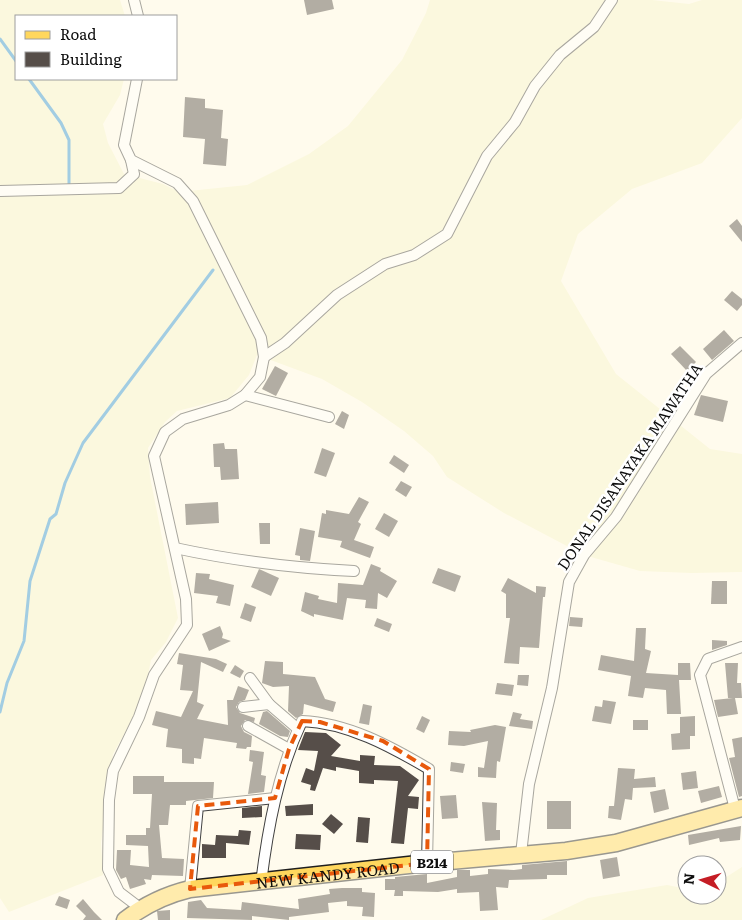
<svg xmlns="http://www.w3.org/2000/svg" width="742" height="920" viewBox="0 0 742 920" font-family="Literata,serif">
  <rect width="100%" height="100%" fill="#fffbed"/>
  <g fill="#f7f3cc">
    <path d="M0 0H120L125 16H16V79H124L120 95 103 124 108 143 124 174 163 184 179 192 247 185 309 154 348 126 402 60 426 13 430 0H652L689 4 702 0H742V118L702 163 632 189 578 234 561 281 616 374 710 449 742 454V572L692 573 640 571 584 555 504 513 447 477 433 456 404 431 362 402 322 379 257 355 249 375 230 398 177 411 165 422 148 448 150 477 178 618 166 642 151 660 143 700 113 754 101 843 103 875 9 912 0 898Z"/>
    <path d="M742 867V920H541L588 898 667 885 687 889V895H717V883Z"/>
  </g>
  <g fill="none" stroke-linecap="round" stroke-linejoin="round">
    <g stroke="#3194d5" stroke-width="3">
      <path d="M0 39 16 61"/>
      <path d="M29 79 61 123 69 140V186"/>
      <path d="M0 712 7 683 24 641 30 581 50 519 56 514 65 483 83 443 213 270"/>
    </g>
  </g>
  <g fill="#564e49">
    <path d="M304 0H332L334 9 307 15Z"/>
    <path d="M185 97 205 99V108L223 110 221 138 228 139 226 166 203 164 205 139 183 137Z"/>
    <path d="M737 219 742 226V242L729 226Z"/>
    <path d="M732 291 742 299V305L737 311 724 300Z"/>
    <path d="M724 330 734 341 712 360 703 349Z"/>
    <path d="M680 346 696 362 687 371 671 354Z"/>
    <path d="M275 366 288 373 276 396 262 389Z"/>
    <path d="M701 395 728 401 723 422 694 415Z"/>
    <path d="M342 411 349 415 344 429 335 424Z"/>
    <path d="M224 443 225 449H237L239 479 221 480 220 467H214L213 444Z"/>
    <path d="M322 448 335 453 326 477 314 473Z"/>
    <path d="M394 455 409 465 404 473 389 463Z"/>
    <path d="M401 481 412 487 406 497 395 490Z"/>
    <path d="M359 497 369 502 358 522 361 524 354 540 374 547 370 558 340 547 342 541 318 537 322 513 326 514V510L349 514Z"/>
    <path d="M218 502 219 523 186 525 185 504Z"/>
    <path d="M384 513 398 521 389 537 375 529Z"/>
    <path d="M259 523H270V544H260Z"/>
    <path d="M300 528 315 531 310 561 300 560V556L295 555Z"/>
    <path d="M371 564 381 568 380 571 397 581 387 598 378 593 377 609 365 608 366 600 347 598 343 620 314 614V617L301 611 305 592 319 596 318 599 337 603 338 583 363 585Z"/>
    <path d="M438 568 461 576 455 592 432 583Z"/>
    <path d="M259 569 279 578 271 596 251 587Z"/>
    <path d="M196 573 210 574 209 579 234 585 230 606 216 603 218 596 194 593Z"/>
    <path d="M508 578 536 593V586L546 587 545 597H543L539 648 520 647 519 664 504 663 510 618H506V594L501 591Z"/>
    <path d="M712 581H727V604H711Z"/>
    <path d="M245 603 256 607 251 622 240 618Z"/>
    <path d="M570 617 583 618 582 627 569 626Z"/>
    <path d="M377 618 392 624 389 632 374 626Z"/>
    <path d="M220 626 223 634 222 638 231 641 209 651 202 634Z"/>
    <path d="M636 628H646L645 649 651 651 646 673 678 675V663H690L691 680H679L681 714H667L666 690 645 688 643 698 628 696 631 676 598 670 601 655 634 661Z"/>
    <path d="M712 640 727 641V645L712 650Z"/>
    <path d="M179 653 216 659 227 664 223 672 201 662 197 702 204 705 197 719 228 725 227 700H233L238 686 249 690 245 700 239 702 236 707 240 713 255 718 254 722 245 720 241 726 244 732 252 736 251 747H247L246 749 236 748 237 743 204 738 201 759 194 758V764L182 763V749L166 747 168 729 152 725 156 711 181 717 193 691 180 690 183 665 177 664Z"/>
    <path d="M265 661 283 662V674L315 677 325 699 336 702 333 712 304 704 303 714 296 718 288 711 289 686 273 687 262 683Z"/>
    <path d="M725 663H738L737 683H741L742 698H735L738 714 718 717 714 700 733 698H728Z"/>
    <path d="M235 665 244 671 240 678 230 673Z"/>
    <path d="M518 675H529L528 686 517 685Z"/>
    <path d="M497 683 514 685 512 696 495 694Z"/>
    <path d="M603 700 616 702 611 724 592 721 595 706 602 707Z"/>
    <path d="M363 704 372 706 369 725 359 723Z"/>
    <path d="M267 711 290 731 288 737 280 736 259 724 263 712Z"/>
    <path d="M513 712 522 714 520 719 533 721 532 729 509 726Z"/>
    <path d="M422 716 430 720 424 733 416 729Z"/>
    <path d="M695 716V736H690V749L672 750 671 734 680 733V717Z"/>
    <rect x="633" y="720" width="15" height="10"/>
    <path d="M495 725 506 727 500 762 497 761 496 778 478 777V767L484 768 488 741 464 746 448 745 449 731 471 732 470 730Z"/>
    <path d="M305 732 326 733 341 745 331 756 360 761V755L375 756 374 765 400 766 419 780 408 796 419 797 418 809 408 808 404 844 391 843 398 781 374 780V784L359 783V771L336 767V771L323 768 315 791 310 790 311 785 301 782 306 768 314 771 318 751 298 750Z"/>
    <path d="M742 737V796L739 797 729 758 735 757 732 739Z"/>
    <path d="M250 750 264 752 261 775 266 776 264 792 248 794 253 762 249 761Z"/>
    <path d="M451 762 465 764 463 773 450 771Z"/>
    <path d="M618 768 635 769 634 779 655 777 656 787 633 788 632 800 625 799 621 820 608 818 609 806H614Z"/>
    <path d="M696 771 698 788 683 790 681 773Z"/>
    <path d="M133 776H164V782H214L213 798 186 801V805H170L168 825H159L162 858 184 859 183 876 152 875 151 880 144 879 146 884 130 889 126 877 121 879 116 870 117 850H131L130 865 149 867 148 846 126 845V835H146V828H150L152 794H133Z"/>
    <path d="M719 786 722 797 701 803 698 791Z"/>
    <path d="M665 789 669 809 654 813 650 792Z"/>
    <path d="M456 795 458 818 442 819 440 796Z"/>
    <rect x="547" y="801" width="24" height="28"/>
    <path d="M482 802 497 803 496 830H500V840L485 841Z"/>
    <path d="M313 804V815L286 816 285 806Z"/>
    <path d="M262 806V817L242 818V808Z"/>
    <path d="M331 814 343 824 334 834 322 824Z"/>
    <path d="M358 817 370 818 368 843 356 842Z"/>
    <path d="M741 826 740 840 720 842 719 838 689 845 688 835Z"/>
    <path d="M239 830 251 831 249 845 226 843V858H202V844L215 845 216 835 238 836Z"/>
    <path d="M296 834 321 835 320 850 295 849Z"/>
    <path d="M617 857 620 876 603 879 600 860Z"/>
    <path d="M567 861V875H547V879L509 880 508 888 496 887 498 910 480 911 479 892 457 893V889L438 892 403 891V896H394L395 890H385V879H395V877L427 874V883L457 877V870H470V876L488 874V869L514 870 522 869V865Z"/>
    <path d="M342 888H362V892L375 893 374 917 362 916 363 907 347 906V901L328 903 329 912 289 917V920L252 916V920L187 918 188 902 201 900 207 908 241 910 242 902 299 909 298 899 330 894 329 889Z"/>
    <path d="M59 896 70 900 67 909 55 905Z"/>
    <path d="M83 899 94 912 102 920H83L86 916 76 906Z"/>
    <path d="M170 910V920H158L157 911Z"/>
  </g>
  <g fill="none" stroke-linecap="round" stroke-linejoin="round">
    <defs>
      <g id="minor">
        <path d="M134 0 138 16"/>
        <path d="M137 79 124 145 131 160 177 183 193 201 261 338 264 357 260 377 245 395 229 405 183 419 165 432 154 456 186 599 187 625 154 675 139 717 113 771 109 800 108 869 119 892 140 908"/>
        <path d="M0 191 119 188 134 174 131 160"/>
        <path d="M264 357 285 343 337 295 385 264 414 255 447 234 487 156 515 122 535 86 560 55 594 27 612 0"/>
        <path d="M245 395 329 417"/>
        <path d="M175 548C235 561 293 568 354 571"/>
        <path d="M250 678 269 704 298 729"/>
        <path d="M243 707 269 704"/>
        <path d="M248 726 289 749"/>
        <path d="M735 809 700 675 708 659 742 647"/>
        <path d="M521 854 529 784 552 688 569 582 584 555 616 517 706 374 742 343"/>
        <path d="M261 883C268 827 278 772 302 721 348 723 390 746 429 769L427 863"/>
        <path d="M190 889 198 806 275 798"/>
      </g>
      <g id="primary">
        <path id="s1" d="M125 920C146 904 165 895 190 889L427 863 566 851 616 843 742 808"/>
      </g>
    </defs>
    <use href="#minor" stroke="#404040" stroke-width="12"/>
    <use href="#primary" stroke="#1e1e1e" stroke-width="19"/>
    <use href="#minor" stroke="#fff" stroke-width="10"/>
    <use href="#primary" stroke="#ffd75d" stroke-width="16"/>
  </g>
  <path d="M0 0H742V920H0ZM302 721 320 722 383 741 429 769 427 863 190 889 198 806 275 798 289 749Z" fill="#fffbed" fill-opacity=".55" fill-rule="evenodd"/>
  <path fill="none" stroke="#e8590c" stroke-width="4" stroke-dasharray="10 6" stroke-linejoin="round" d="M302 721 320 722 383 741 429 769 427 863 190 889 198 806 275 798 289 749Z"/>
  <g text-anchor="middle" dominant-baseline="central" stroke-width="5" stroke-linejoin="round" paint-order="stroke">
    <rect fill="#fff" stroke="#565656" stroke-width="1" x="411" y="850.5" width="42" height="23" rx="4"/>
    <g font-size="14" font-weight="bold" fill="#0d0d0d">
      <text x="432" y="862">B214</text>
    </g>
    <g font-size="15" fill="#0d0d0d" stroke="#fff">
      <text transform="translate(629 466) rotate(-56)">DONAL DISANAYAKA MAWATHA</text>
      <text stroke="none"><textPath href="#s1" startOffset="211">NEW KANDY ROAD</textPath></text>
    </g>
  </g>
  <rect x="15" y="15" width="162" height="65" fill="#ffffff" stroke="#9e9e9e"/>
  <rect x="25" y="31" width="25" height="8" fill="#ffd75d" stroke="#9e9e9e"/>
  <text x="60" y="40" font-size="15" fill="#0d0d0d">Road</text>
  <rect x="25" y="52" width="25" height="15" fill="#564e49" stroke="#9e9e9e"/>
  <text x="60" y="65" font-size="15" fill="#0d0d0d">Building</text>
  <g transform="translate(702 880) rotate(275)"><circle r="24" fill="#ffffff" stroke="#9e9e9e"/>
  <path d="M0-4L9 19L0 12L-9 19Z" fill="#c51d25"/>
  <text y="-8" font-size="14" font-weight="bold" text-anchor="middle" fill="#0d0d0d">N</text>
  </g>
</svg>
